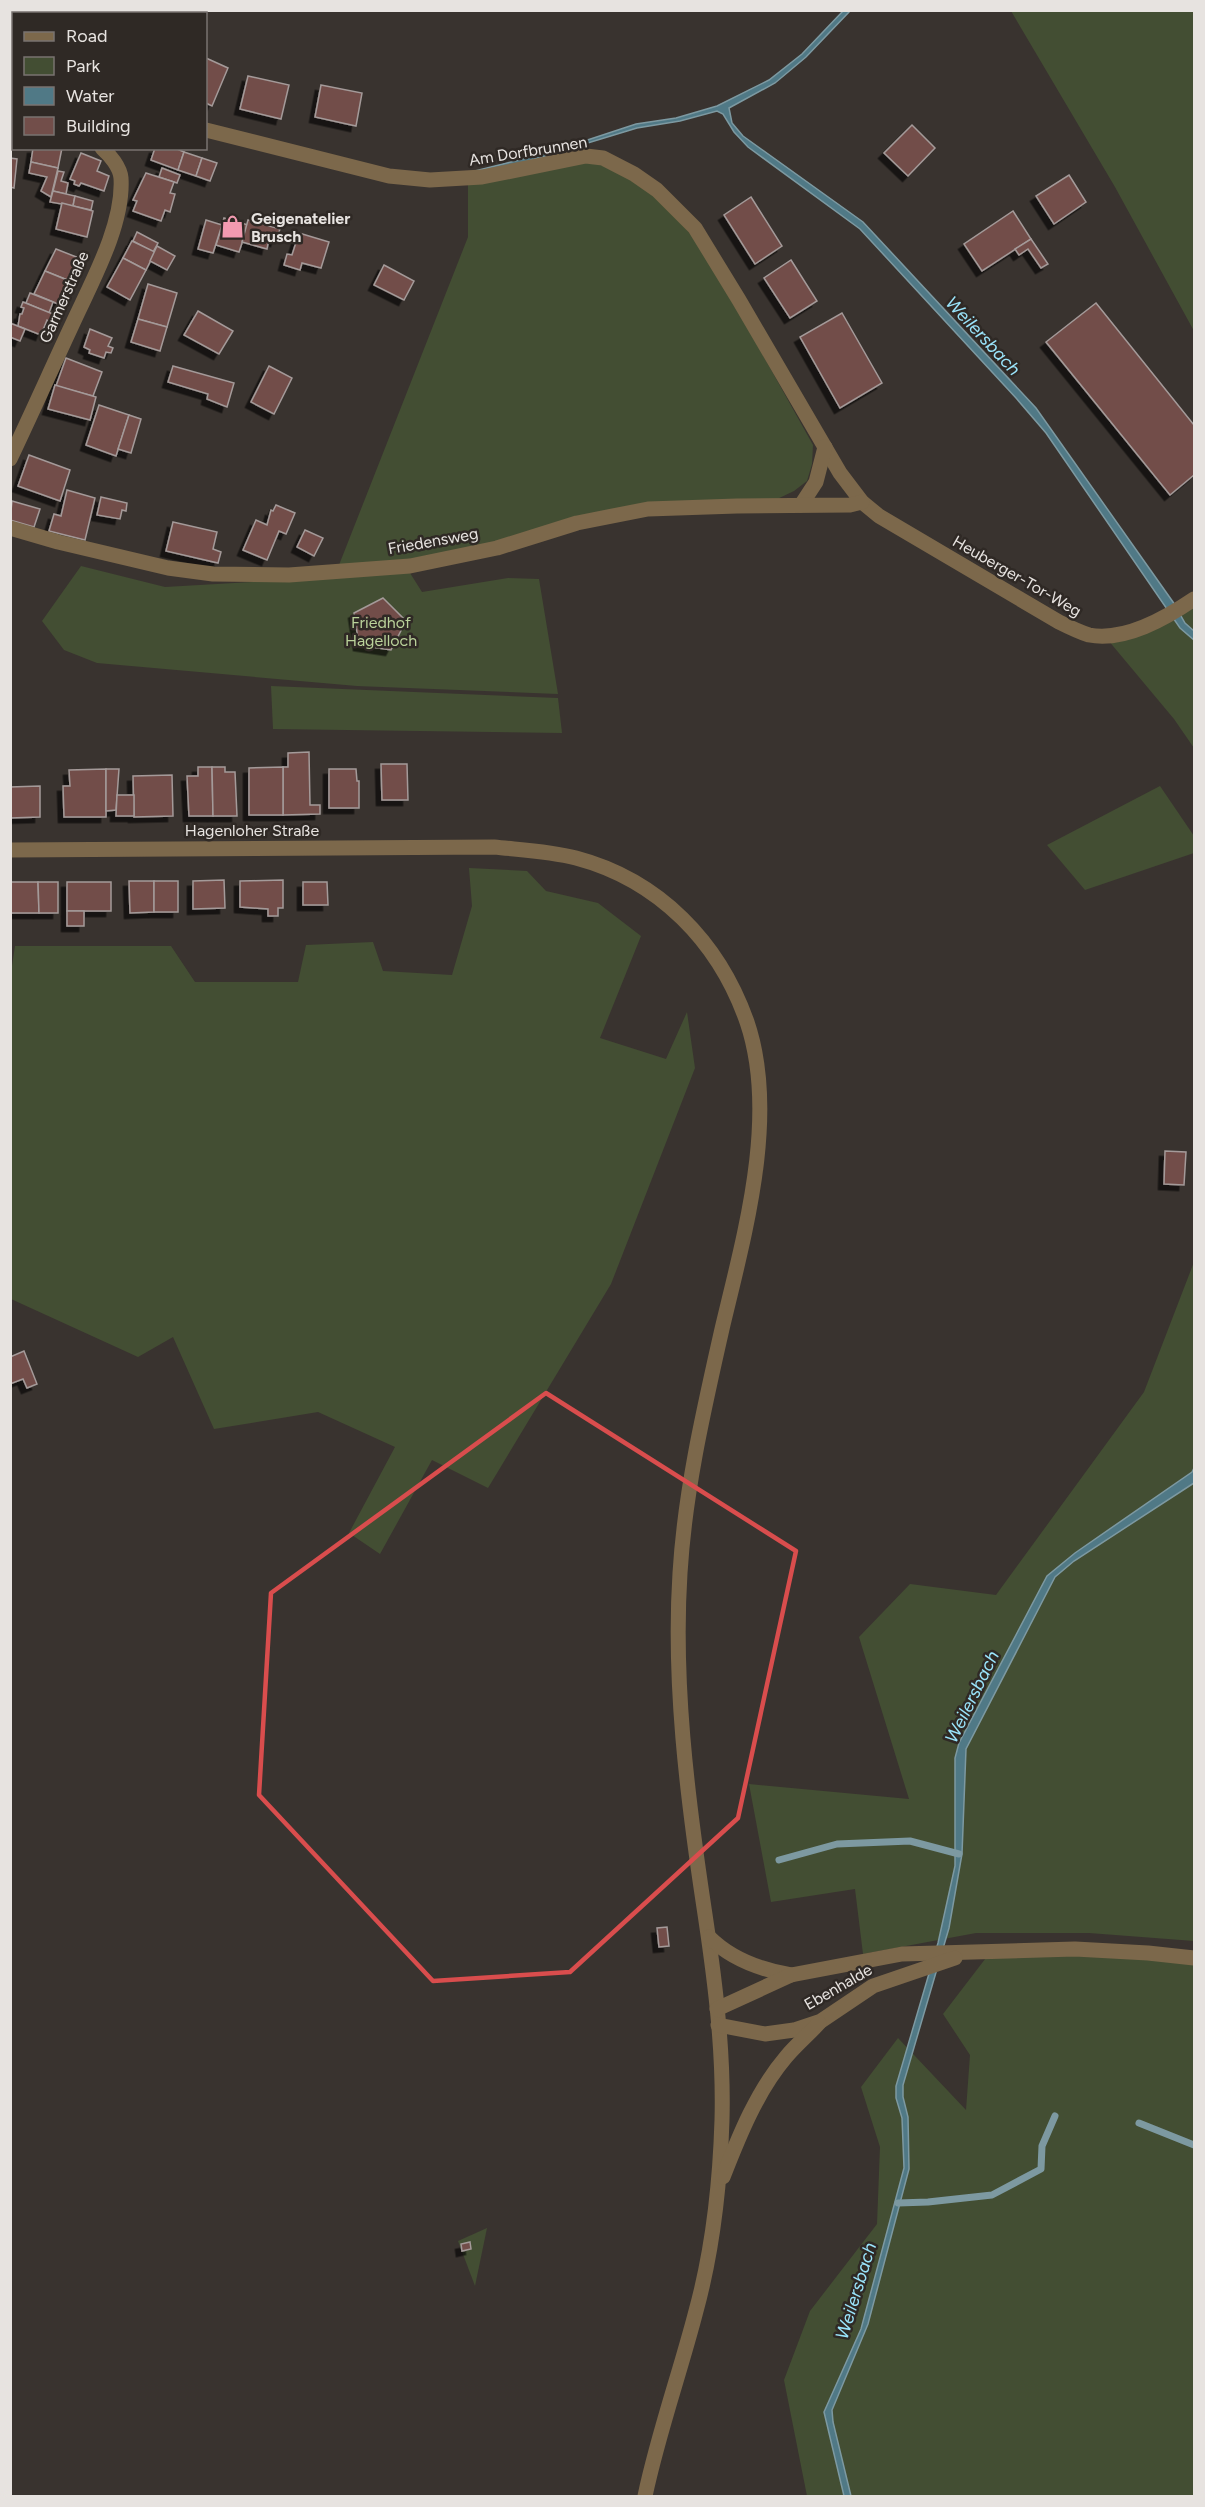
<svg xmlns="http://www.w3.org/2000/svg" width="1205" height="2507" viewBox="0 0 1205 2507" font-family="Figtree,sans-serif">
  <defs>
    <filter id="shadow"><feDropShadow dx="-5.5" dy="5.5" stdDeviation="0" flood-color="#0009"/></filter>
  </defs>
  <rect width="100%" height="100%" fill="#39332f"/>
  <g fill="#434e33">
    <path d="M1011 11H1194V331L1115 187Z"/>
    <path d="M603 158 655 193 705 251 813 445 812 464 807 481 794 491 773 501 648 503 495 544 408 562 339 565 468 237V182Z"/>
    <path d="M81 566 165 587 410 573 422 592 508 578 539 579 558 694 357 686 97 663 64 650 42 621Z"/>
    <path d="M1194 606V748L1174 719 1108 640Z"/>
    <path d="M271 686 558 698 562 733 273 729Z"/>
    <path d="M1160 786 1194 836V853L1085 890 1047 845Z"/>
    <path d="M469 868 527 871 546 891 598 903 641 936 600 1038 666 1059 687 1012 695 1068 611 1284 488 1488 432 1460 380 1554 349 1533 395 1447 318 1412 214 1429 173 1337 138 1357 11 1299 10 979 15 946H171L195 982H298L306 945 373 942 383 971 452 975 472 906Z"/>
    <path d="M1194 1262V1941L1089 1933H976L863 1954 855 1889 771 1902 749 1784 909 1799 859 1637 910 1584 996 1595 1144 1392Z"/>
    <path d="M992 1950 1194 1958V2496H807L784 2380 810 2311 877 2224 880 2147 861 2087 898 2038 966 2110 970 2055 943 2014Z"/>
    <path d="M487 2228 475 2286 458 2241Z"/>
  </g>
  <g fill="#507986" stroke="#7d99a1" stroke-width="1.5">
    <path d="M843 11H850L806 57 775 83 729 108 732 123 743 136 863 222 1036 408 1173 602 1185 623 1194 631V640L1180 628 1046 433 1016 398 860 229 748 147 734 132 723 114 717 111 680 121 637 128 502 169 471 172 551 152 636 124 676 118 717 106 769 80 802 54Z"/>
    <path d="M1194 1468V1483L1074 1561 1055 1577 966 1749 962 1854 949 1928 903 2085V2097L908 2117 909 2169 868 2324 832 2410 833 2422 851 2496H844L824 2412 861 2329 904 2168 902 2118 896 2098V2086L938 1943 955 1866V1758L959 1743 1047 1576 1075 1553 1192 1472Z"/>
  </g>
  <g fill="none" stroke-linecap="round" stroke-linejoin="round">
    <g stroke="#7d99a1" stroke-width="7">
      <path d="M779 1860 837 1844 910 1841 959 1854"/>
      <path d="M1139 2123 1194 2145"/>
      <path d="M898 2203 928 2202 992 2195 1041 2169 1042 2146 1055 2116"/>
    </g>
  </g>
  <g fill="#724e4a" stroke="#a49a99" stroke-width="1.5" filter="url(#shadow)">
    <path d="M10 10H47V14H14V23L10 22Z"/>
    <path d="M60 10H98L97 14H59Z"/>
    <path d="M206 58 228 68 212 106 206 103Z"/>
    <path d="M248 76 289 85 281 119 240 109Z"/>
    <path d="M321 85 362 93 356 126 315 117Z"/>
    <path d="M12 101 14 102V125L10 124Z"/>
    <path d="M912 125 935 148 908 176 884 153Z"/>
    <path d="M33 148H62L58 168 31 162Z"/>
    <path d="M155 148H175L184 152 178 170 151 160Z"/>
    <path d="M184 152 202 158 196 176 178 170Z"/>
    <path d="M81 153 101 161 97 171 109 176 104 191 81 183 79 186 74 184 75 181 70 179Z"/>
    <path d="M10 158 17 159 14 188 10 187Z"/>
    <path d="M202 158 217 163 210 181 196 176Z"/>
    <path d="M31 162 58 168 51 197 41 191 47 177 29 173Z"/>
    <path d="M162 168 180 175 177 183 159 177Z"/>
    <path d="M58 171 64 172 61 181 68 183 66 194 53 191Z"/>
    <path d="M146 173 174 182 170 193 175 194 170 212 165 210 161 221 133 211 137 201 133 200Z"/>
    <path d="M1069 175 1086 202 1054 224 1036 196Z"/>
    <path d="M53 191 75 196 73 206 50 202Z"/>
    <path d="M75 196 93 201 91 210 73 206Z"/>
    <path d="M751 197 782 246 755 264 724 215Z"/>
    <path d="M62 203 93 211 87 237 56 229Z"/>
    <path d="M1013 211 1031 239 982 271 964 244Z"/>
    <path d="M224 218 248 225 239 252 216 245Z"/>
    <path d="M206 220 222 225 213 253 198 249Z"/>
    <path d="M248 220 280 229 276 241 269 239 267 249 242 242Z"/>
    <path d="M137 232 158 243 153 252 133 241Z"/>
    <path d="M299 233 329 242 321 268 302 263 300 270 284 265 287 254 292 255Z"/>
    <path d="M1031 239 1048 264 1041 268 1028 249 1019 255 1015 249Z"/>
    <path d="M132 241 155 252 146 270 123 258Z"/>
    <path d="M157 246 175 256 167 270 150 261Z"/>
    <path d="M56 249 84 260 75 283 45 271Z"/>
    <path d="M123 258 146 270 130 300 107 287Z"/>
    <path d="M791 260 817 301 790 318 764 278Z"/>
    <path d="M384 265 414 281 404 300 374 285Z"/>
    <path d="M45 271 72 282 67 294 69 297 63 306 34 294Z"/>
    <path d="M148 284 177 293 167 327 138 319Z"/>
    <path d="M30 293 53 302 49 313 26 303Z"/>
    <path d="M23 302 53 314 51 322 47 320 41 335 18 326 20 314H22L24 308 21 307Z"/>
    <path d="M1096 303 1194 425V475L1170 495 1046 342Z"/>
    <path d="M198 311 233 331 219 354 184 335Z"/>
    <path d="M842 313 882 383 840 408 800 337Z"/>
    <path d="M138 319 167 327 160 351 131 342Z"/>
    <path d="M10 323 25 329 20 341 10 337Z"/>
    <path d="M90 329 112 338 108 346 113 348 111 353 106 352 104 358 89 353 90 350 84 347Z"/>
    <path d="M66 358 102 372 93 396 56 386Z"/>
    <path d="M173 366 234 383 227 407 207 399 208 394 168 382Z"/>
    <path d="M269 366 292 378 274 414 251 402Z"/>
    <path d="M55 385 96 397 90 420 48 409Z"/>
    <path d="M99 405 129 415 116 456 86 445Z"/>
    <path d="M129 415 141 419 131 453 118 449Z"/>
    <path d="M29 455 70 470 60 501 18 486Z"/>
    <path d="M67 490 95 498 85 540 49 531 54 514 61 516Z"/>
    <path d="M101 497 127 503 126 511 122 510 120 519 97 515Z"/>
    <path d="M12 501 40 509 34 527 10 520Z"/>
    <path d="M276 505 295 513 286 534 279 531 267 560 243 550 256 520 267 525 271 510 273 511Z"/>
    <path d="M173 522 217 532 213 549 221 552 218 563 166 551Z"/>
    <path d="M305 530 323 538 314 556 297 547Z"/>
    <path d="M383 598 406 621 391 650 359 645 354 613Z"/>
    <path d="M309 752 310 805H320V814L283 815V767H288V753Z"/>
    <path d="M381 764H407L408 800H382Z"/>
    <path d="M198 767H212L213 816H189L187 776H198Z"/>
    <path d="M212 767H225V772H235L237 816H213Z"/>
    <path d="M283 767V815H249V768Z"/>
    <path d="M106 769V817H64L63 786H70L69 770Z"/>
    <path d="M106 769H119L116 810 106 811Z"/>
    <path d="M329 769H356L357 781H359V808H329Z"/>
    <path d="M172 775 173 816 134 817 133 776Z"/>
    <path d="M40 786V817L10 818V787Z"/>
    <path d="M117 795H134V816H116Z"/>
    <path d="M224 880 225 908 193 909V881Z"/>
    <path d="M283 880V908H278V916H268V909L240 907V881Z"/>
    <path d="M129 881H154V912L130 913Z"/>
    <rect x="154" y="881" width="24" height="31"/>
    <path d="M11 882H38L39 913H11Z"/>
    <path d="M38 882H58V913H39Z"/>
    <rect x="67" y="882" width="44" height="29"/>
    <path d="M303 882H327L328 905H303Z"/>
    <rect x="67" y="911" width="17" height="15"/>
    <path d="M1165 1151 1186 1152 1184 1185 1164 1184Z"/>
    <path d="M24 1351 37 1384 27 1388 23 1379 10 1384V1357Z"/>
    <path d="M667 1927 669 1946 659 1947 657 1928Z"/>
    <path d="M470 2242 471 2249 462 2251 461 2244Z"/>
  </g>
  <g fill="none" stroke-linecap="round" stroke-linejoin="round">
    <g stroke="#7c684b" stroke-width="15">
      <path d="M10 92H14"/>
      <path d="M206 130 389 176 430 180 482 177 586 156 603 158 634 174 657 190 695 228 739 300 840 473 862 502 879 516 1059 622C1069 627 1079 632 1089 635 1125 642 1166 618 1194 599"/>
      <path d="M10 459C31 415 51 370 72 325 91 283 124 225 121 178 120 167 110 155 102 148"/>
      <path d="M801 505 816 482 825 447"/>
      <path d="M10 528 58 542 168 568 213 574 289 575 410 566 497 548 577 523 648 509 737 506 850 505 862 502"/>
      <path d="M10 850 494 847C522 850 549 851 576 858 659 880 719 942 747 1022 779 1116 744 1236 722 1329 704 1409 685 1490 680 1573 673 1681 687 1794 703 1901 714 1973 724 2047 722 2120 720 2184 713 2249 696 2311 680 2373 658 2434 645 2496"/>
      <path d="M709 1937C731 1959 762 1970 791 1975"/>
      <path d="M717 2009 791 1975 902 1954 1075 1949 1148 1953 1194 1958"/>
      <path d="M718 2025 765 2034 794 2030 821 2021 873 1986 955 1958"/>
      <path d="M723 2177C739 2136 757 2091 786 2057 796 2045 808 2035 819 2023"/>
    </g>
  </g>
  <path fill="none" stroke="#d94d4d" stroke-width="4.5" stroke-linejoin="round" d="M546 1393 796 1551 738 1818 570 1972 433 1981 259 1795 271 1593Z"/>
  <defs>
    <symbol id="shop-bare" viewBox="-9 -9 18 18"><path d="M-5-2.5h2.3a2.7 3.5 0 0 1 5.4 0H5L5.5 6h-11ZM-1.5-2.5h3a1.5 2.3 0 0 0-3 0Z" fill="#f29ab0" stroke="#2f2925" stroke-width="2.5" paint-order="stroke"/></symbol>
  </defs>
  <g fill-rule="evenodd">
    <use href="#shop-bare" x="216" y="210" width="33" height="33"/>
  </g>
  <g text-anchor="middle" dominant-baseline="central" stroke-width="5" stroke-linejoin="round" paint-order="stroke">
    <g font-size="16" fill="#e7e3e0" stroke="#2f2925">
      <text transform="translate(528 151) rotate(-9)">Am Dorfbrunnen</text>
      <text transform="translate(64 297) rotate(-66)">Garmerstraße</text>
      <text transform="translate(433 541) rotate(-10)">Friedensweg</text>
      <text transform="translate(1017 576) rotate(30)">Heuberger-Tor-Weg</text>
      <text x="252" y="830">Hagenloher Straße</text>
      <text transform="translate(838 1987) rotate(-30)">Ebenhalde</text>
    </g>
    <g font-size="16" font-weight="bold" fill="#e7e3e0" stroke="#2f2925" text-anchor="start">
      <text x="251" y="218">Geigenatelier<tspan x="251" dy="18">Brusch</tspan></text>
    </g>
    <g font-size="16" fill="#bad29a" stroke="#2f2925">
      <text x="381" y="622">Friedhof<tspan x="381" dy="18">Hagelloch</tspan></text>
    </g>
    <g font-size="18" font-style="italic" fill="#9ae4fb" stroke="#2f2925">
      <text transform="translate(983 336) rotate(47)">Weilersbach</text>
      <text transform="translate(972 1697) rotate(-64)">Weilersbach</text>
      <text transform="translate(856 2291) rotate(-73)">Weilersbach</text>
    </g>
  </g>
  <rect width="1205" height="2507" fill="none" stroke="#e7e3e0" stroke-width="24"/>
  <rect x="12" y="12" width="195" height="138" fill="#2f2925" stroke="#797370" stroke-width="1.5"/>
  <rect x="24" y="32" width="30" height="9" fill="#7c684b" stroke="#797370" stroke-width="1.5"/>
  <text x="66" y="42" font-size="18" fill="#e7e3e0">Road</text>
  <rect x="24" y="57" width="30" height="18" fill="#434e33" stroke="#797370" stroke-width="1.5"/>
  <text x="66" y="72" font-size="18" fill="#e7e3e0">Park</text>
  <rect x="24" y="87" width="30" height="18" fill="#507986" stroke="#797370" stroke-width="1.5"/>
  <text x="66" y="102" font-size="18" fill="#e7e3e0">Water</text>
  <rect x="24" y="117" width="30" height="18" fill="#724e4a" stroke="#797370" stroke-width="1.5"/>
  <text x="66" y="132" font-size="18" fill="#e7e3e0">Building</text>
</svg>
